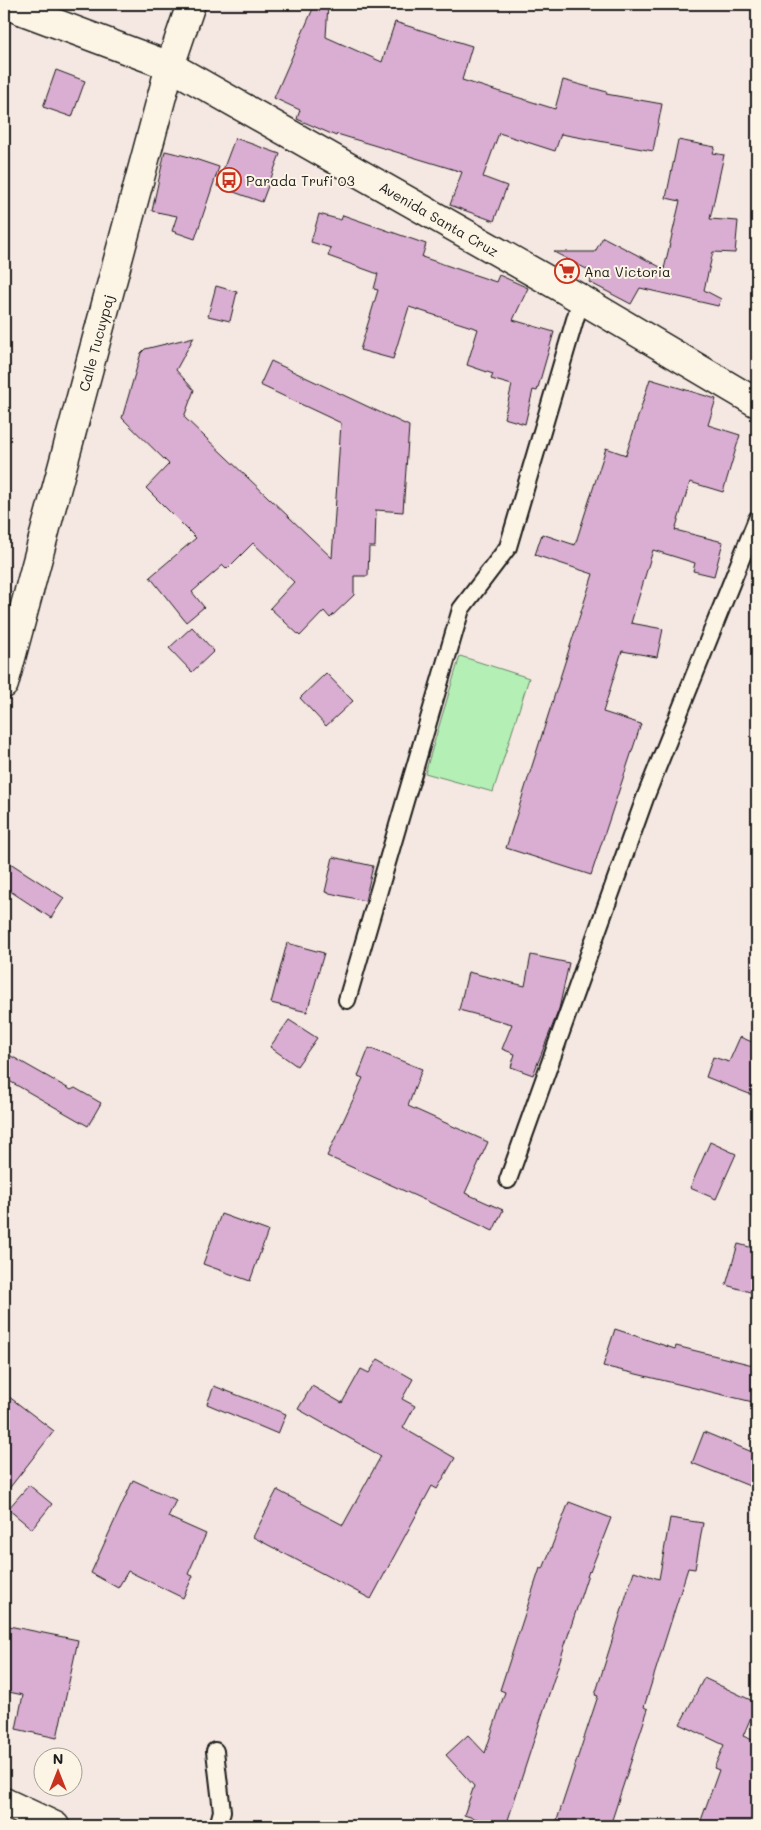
<svg xmlns="http://www.w3.org/2000/svg" width="761" height="1830" viewBox="0 0 761 1830" font-family="Mali,sans-serif">
  <rect width="100%" height="100%" fill="#f5e7e1"/>
  <filter id="ink" filterUnits="userSpaceOnUse"><feTurbulence type="fractalNoise" baseFrequency=".02" numOctaves="2"/><feDisplacementMap in="SourceGraphic" scale="10" xChannelSelector="R" yChannelSelector="G"/><feConvolveMatrix kernelMatrix="1 2 1 2 8 2 1 2 1" color-interpolation-filters="sRGB"/></filter>
  <g filter="url(#ink)">
    <path fill="#b4f0b5" stroke="#688668" d="M460 656 529 678 493 792 425 773Z"/>
    <g fill="#daaed2" stroke="#1c1c1c">
      <path d="M315 4H328L326 37 382 62 395 22 472 46 462 80 555 109 563 80 607 92 606 94 662 104 653 151 561 134 555 151 499 133 483 177 507 186 494 221 450 205 462 172 337 134 336 136 297 119 300 110 274 98Z"/>
      <path d="M56 70 85 81 72 117 43 107Z"/>
      <path d="M235 138 280 154 262 202 217 186Z"/>
      <path d="M678 140 715 147 713 153 724 155 710 219 738 221 735 253 713 252 704 290 721 299 718 306 640 288 631 304 589 282 594 273 554 252H595L603 237 664 269 680 201 666 198Z"/>
      <path d="M165 151 186 156 219 167 195 239 172 231 177 216 152 211Z"/>
      <path d="M319 214 341 220 343 215 426 244 422 257 496 282 499 275 528 288 513 320 554 332 537 391 533 390 525 424 504 418 512 385 491 379 493 374 467 365 478 329 409 307 393 359 360 350 378 290 374 289 378 274 328 256 331 248 311 242Z"/>
      <path d="M216 286 237 292 230 321 208 316Z"/>
      <path d="M194 337 176 370 194 390 184 417 332 558 341 423 260 385 271 361 409 426 403 512 376 510 375 547H369L368 576H354V595L330 618 324 611 300 636 270 608 294 582 253 543 227 569 223 565 192 592 204 607 186 622 150 577 196 538 146 488 169 464 122 418 141 353 145 349Z"/>
      <path d="M650 379 716 399 708 425 740 435 723 492 690 482 675 530 723 542 714 576 693 571 695 563 653 550 631 623 663 629 657 657 622 651 603 712 641 724 591 875 506 848 593 574 535 555 542 534 575 545 606 448 626 455Z"/>
      <path d="M192 627 214 651 192 672 169 648Z"/>
      <path d="M326 673 353 701 326 726 300 698Z"/>
      <path d="M333 857 373 866 365 901 325 892Z"/>
      <path d="M4 859 64 898 51 918 4 887Z"/>
      <path d="M287 943 324 953 307 1012 271 1003Z"/>
      <path d="M531 955 569 963 559 1009 533 1075 511 1067 515 1054 502 1049 512 1024 459 1010 468 972 525 986Z"/>
      <path d="M289 1020 317 1038 297 1066 270 1047Z"/>
      <path d="M740 1037 757 1044V1097L706 1077 713 1057 729 1062Z"/>
      <path d="M369 1048 422 1069 408 1106 488 1142 465 1193 503 1210 493 1231 327 1156 363 1078 358 1076Z"/>
      <path d="M4 1052 71 1090 75 1088 101 1103 88 1126 4 1078Z"/>
      <path d="M710 1142 736 1154 716 1199 690 1188Z"/>
      <path d="M221 1214 268 1231 250 1281 203 1264Z"/>
      <path d="M738 1244 757 1249V1294L726 1285Z"/>
      <path d="M615 1329 675 1349 676 1346 757 1366V1403L603 1366Z"/>
      <path d="M378 1359 413 1379 402 1399 415 1406 403 1428 455 1458 437 1489 432 1486 371 1599 253 1537 277 1490 343 1525 381 1456 298 1409 312 1386 342 1403 361 1369 369 1373Z"/>
      <path d="M214 1386 286 1414 278 1434 207 1404Z"/>
      <path d="M4 1393 54 1431 4 1495Z"/>
      <path d="M704 1432 757 1454V1489L692 1463Z"/>
      <path d="M133 1480 176 1500 168 1517 206 1534 188 1574 193 1576 183 1598 128 1571 118 1588 91 1573Z"/>
      <path d="M29 1485 52 1504 32 1529 8 1509Z"/>
      <path d="M569 1502 611 1518 590 1572 589 1571 506 1826H499L464 1815 474 1786 446 1755 468 1735 485 1753 505 1692 500 1690 540 1568 543 1569Z"/>
      <path d="M670 1518 703 1523 695 1569 688 1568 644 1707 648 1709 610 1826H555L598 1696 595 1695 634 1571 659 1579Z"/>
      <path d="M4 1625 78 1640 57 1738 16 1729 23 1695 4 1691Z"/>
      <path d="M704 1678 757 1703 743 1736 757 1742V1826H699L719 1770 714 1768 724 1745 680 1724Z"/>
    </g>
    <g fill="none" stroke-linecap="round" stroke-linejoin="round">
      <defs>
        <g id="service">
          <path d="M347 1000 461 609 508 547 581 299"/>
          <path d="M508 1180 645 798 757 519"/>
          <path d="M215 1751 222 1811 218 1826"/>
        </g>
        <g id="minor">
          <path d="M4 4 170 66 581 299 757 403"/>
          <path d="M4 684 170 66 191 4"/>
          <path d="M4 1802 55 1826"/>
        </g>
      </defs>
      <use href="#service" stroke="#1c1c1c" stroke-width="20"/>
      <use href="#minor" stroke="#1c1c1c" stroke-width="31"/>
      <use href="#service" stroke="#fcf5e5" stroke-width="16"/>
      <use href="#minor" stroke="#fcf5e5" stroke-width="28"/>
    </g>
  </g>
  <defs>
    <symbol id="bus-ring" viewBox="-11 -11 22 22"><circle r="9.5" fill="#fcf5e5" stroke="#c8321e" stroke-width="1.5"/><path d="M-5-6H5V4H4V6H2V4H-2V6H-4V4H-5ZM-3.5-4V0h7V-4ZM-3.5 1.2v1.5H-2V1.2ZM2 1.2v1.5H3.5V1.2Z" fill="#c8321e"/></symbol>
    <symbol id="supermarket-ring" viewBox="-11 -11 22 22"><circle r="9.5" fill="#fcf5e5" stroke="#c8321e" stroke-width="1.5"/><path d="M-6-5.5h2.5l.6 2H6L4.5 2H-2.5L-4.4-4H-6ZM-1.5 3.2a1.3 1.3 0 1 0 .1 0ZM3 3.2a1.3 1.3 0 1 0 .1 0Z" fill="#c8321e"/></symbol>
  </defs>
  <g fill-rule="evenodd">
    <use href="#bus-ring" x="215" y="166" width="28" height="28"/>
    <use href="#supermarket-ring" x="553" y="257" width="28" height="28"/>
  </g>
  <g text-anchor="middle" dominant-baseline="central" stroke-width="4" stroke-linejoin="round" paint-order="stroke">
    <g font-size="14" fill="#1c1c1c" stroke="#fcf5e5" text-anchor="start">
      <text x="246" y="180">Parada Trufi 03</text>
      <text x="584" y="271">Ana Victoria</text>
    </g>
    <g font-size="14" fill="#1c1c1c" stroke="#fcf5e5">
      <text transform="translate(439 219) rotate(30)">Avenida Santa Cruz</text>
      <text transform="translate(96 343) rotate(-75)">Calle Tucuypaj</text>
    </g>
  </g>
  <rect width="761" height="1830" fill="none" stroke="#fcf5e5" stroke-width="20"/>
  <rect x="10" y="10" width="741" height="1810" fill="none" stroke="#1c1c1c" stroke-width="2" filter="url(#ink)"/>
  <g transform="translate(58 1772)"><circle r="24" fill="#fcf5e5" stroke="#a29e95"/>
  <path d="M0-4L9 19L0 12L-9 19Z" fill="#c8321e"/>
  <text y="-8" font-size="14" font-weight="bold" text-anchor="middle" fill="#1c1c1c">N</text>
  </g>
</svg>
